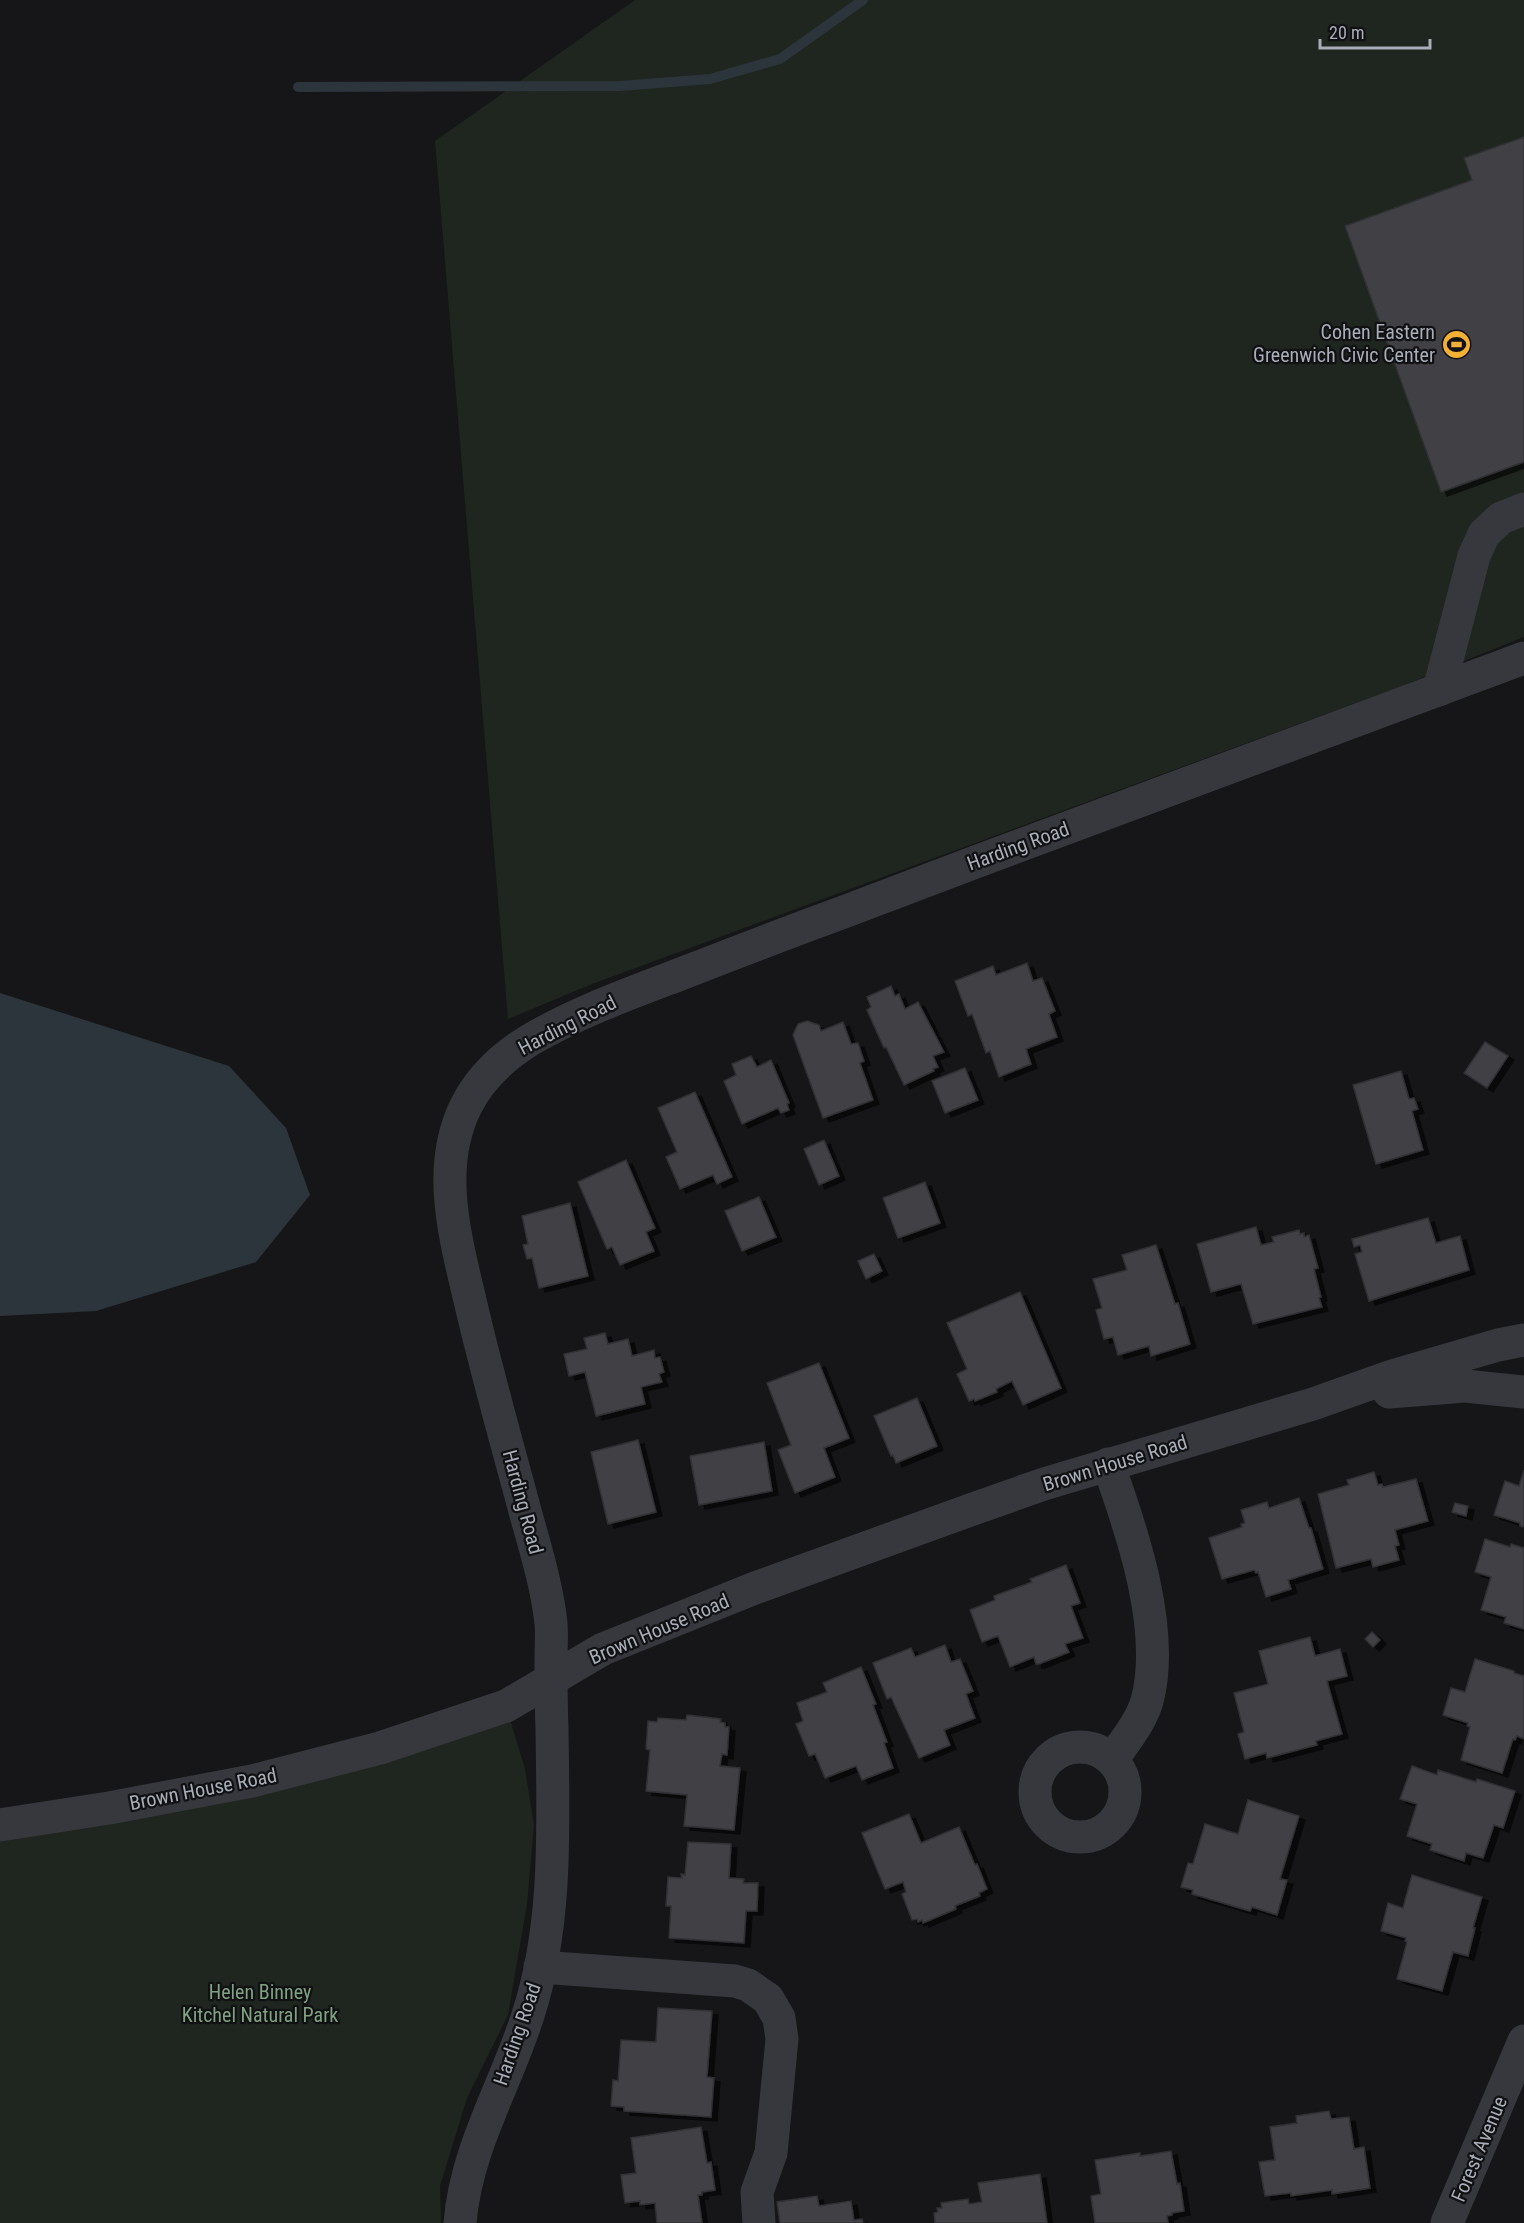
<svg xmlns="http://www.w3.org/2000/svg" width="1524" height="2223" viewBox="0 0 1524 2223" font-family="'Roboto Condensed',sans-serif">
  <defs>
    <filter id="shadow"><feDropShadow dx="6" dy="4" stdDeviation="0" flood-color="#0009"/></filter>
  </defs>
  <rect width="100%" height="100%" fill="#161618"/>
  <g fill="#1e261f">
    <path d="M635 0H1524V637L1399 687 592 984 508 1019 435 141Z"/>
    <path d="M506 1706 525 1769 534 1825 527 1904 508 2015 467 2098 440 2186 441 2223H0V1824Z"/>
  </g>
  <path fill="#2c353c" d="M0 993 229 1066 286 1128 310 1195 256 1262 96 1311 0 1316Z"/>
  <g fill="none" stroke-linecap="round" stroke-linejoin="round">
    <path stroke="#2c353c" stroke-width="10" d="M298 87 620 86 710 79 780 59 863 0"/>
  </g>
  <g fill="#404145" stroke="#303034" stroke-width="1.5" filter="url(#shadow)">
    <path d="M1524 137V462L1441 492 1345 226 1472 180 1464 158Z"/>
    <path d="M1027 963 1033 981 1042 978 1055 1011 1049 1014 1057 1037 1026 1049 1031 1064 999 1077 990 1051 986 1053 972 1014 968 1016 955 981 993 966 996 975Z"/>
    <path d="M891 986 895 996 899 994 905 1009 918 1002 944 1052 933 1056 938 1067 933 1069 934 1071 904 1085 886 1047 884 1048 867 1010 871 1007 867 997Z"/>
    <path d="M807 1021 819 1025 821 1031 843 1022 851 1044 858 1043 864 1061 860 1063 873 1100 823 1118 793 1035 798 1024Z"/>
    <path d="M1485 1042 1508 1056 1487 1088 1464 1073Z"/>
    <path d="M751 1056 757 1067 771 1060 789 1103 787 1104 789 1110 781 1113 778 1108 742 1124 724 1081 736 1075 732 1064Z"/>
    <path d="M965 1068 978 1100 945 1113 932 1081Z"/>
    <path d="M1401 1071 1409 1099 1414 1098 1418 1109 1412 1111 1423 1150 1376 1164 1353 1085Z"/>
    <path d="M695 1092 732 1177 717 1184 713 1175 680 1189 666 1157 677 1152 658 1108Z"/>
    <path d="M824 1140 839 1176 819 1185 804 1149Z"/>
    <path d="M626 1160 655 1228 646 1232 654 1251 620 1265 612 1247 607 1249 578 1182Z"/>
    <path d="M925 1182 940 1223 898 1238 883 1198Z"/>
    <path d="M759 1197 776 1237 742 1251 725 1211Z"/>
    <path d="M570 1203 588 1276 539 1288 532 1258 527 1259 523 1245 528 1244 522 1216Z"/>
    <path d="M1428 1218 1436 1243 1460 1236 1469 1270 1369 1301 1355 1254 1362 1252 1360 1245 1354 1247 1352 1239Z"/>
    <path d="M1256 1227 1261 1245 1274 1242 1272 1237 1299 1230 1300 1234 1304 1233V1237L1309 1235 1318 1268 1314 1269 1321 1297 1319 1298 1322 1307 1253 1324 1241 1284 1211 1292 1197 1244Z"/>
    <path d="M1156 1245 1175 1304 1178 1303 1190 1344 1151 1356 1149 1346 1118 1355 1113 1337 1104 1339 1096 1310 1102 1308 1093 1279 1127 1270 1122 1255Z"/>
    <path d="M874 1254 882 1271 866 1279 858 1261Z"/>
    <path d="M1020 1292 1061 1388 1023 1405 1012 1381 996 1389 997 1392 975 1401 974 1399 969 1401 957 1374 967 1369 947 1323Z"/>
    <path d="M605 1333 608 1344 628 1339 632 1356 654 1350 655 1358 660 1357 664 1372 659 1374 662 1382 641 1387 645 1404 596 1416 585 1372 569 1376 564 1354 587 1349 584 1338Z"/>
    <path d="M819 1363 849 1438 824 1448 835 1477 795 1493 778 1450 791 1445 767 1383Z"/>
    <path d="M917 1398 937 1446 896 1463 893 1455 891 1456 874 1416Z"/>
    <path d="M638 1440 656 1512 608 1524 591 1452Z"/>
    <path d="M764 1442 772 1491 699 1505 690 1456Z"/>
    <path d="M1524 1470V1527L1520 1526V1523L1494 1515 1505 1481 1519 1486Z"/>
    <path d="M1374 1472 1378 1485 1382 1484 1383 1487 1416 1479 1428 1521 1395 1530 1399 1545 1395 1546 1399 1560 1373 1567 1371 1559 1336 1568 1318 1494 1349 1485 1347 1480Z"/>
    <path d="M1299 1498 1309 1528H1311L1323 1569 1288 1580 1291 1589 1266 1597 1258 1572 1256 1573 1254 1570 1222 1579 1209 1538 1242 1527 1241 1524 1245 1523 1241 1510 1267 1502 1269 1508Z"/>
    <path d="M1455 1503 1468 1506 1466 1516 1452 1512Z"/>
    <path d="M1485 1539 1510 1547 1511 1544 1524 1548V1629L1504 1623 1506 1617 1481 1610 1491 1577 1475 1572Z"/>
    <path d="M1066 1565 1080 1603 1071 1606 1083 1638 1065 1644 1069 1652 1039 1664H1036L1034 1657 1010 1667 998 1636 982 1642 970 1610 995 1600 994 1596 1032 1582 1030 1579Z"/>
    <path d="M1372 1632 1380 1640 1373 1647 1365 1639Z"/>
    <path d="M1310 1637 1315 1656 1340 1649 1347 1676 1327 1681 1342 1734 1316 1741 1317 1745 1267 1758 1266 1753 1245 1759 1238 1734 1244 1732 1234 1693 1268 1684 1259 1651Z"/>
    <path d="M945 1645 951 1662 960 1659 973 1691 966 1694 975 1718 944 1730 950 1745 919 1758 891 1697 887 1699 873 1663 911 1648 915 1657Z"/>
    <path d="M1475 1659 1514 1671V1673L1524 1676V1739L1517 1736 1515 1740 1513 1739 1502 1773 1461 1760 1470 1727 1467 1726 1468 1723 1443 1715 1451 1688 1465 1692Z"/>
    <path d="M861 1667 876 1704 873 1705 887 1742 884 1743 893 1768 862 1780 856 1766 825 1778 815 1754 809 1756 796 1724 803 1721 797 1703 827 1692 823 1683Z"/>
    <path d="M687 1715 721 1719 720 1722 725 1723V1727H729L727 1755 722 1754 720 1766 740 1768 734 1830 684 1826 687 1795 646 1791 650 1750 646 1749 648 1721 657 1722 658 1718 686 1720Z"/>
    <path d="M1412 1766 1437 1775 1438 1770 1476 1782 1477 1779 1515 1791 1503 1828 1494 1825 1483 1858 1466 1853 1464 1861 1430 1850 1432 1844 1407 1836 1417 1804 1400 1799Z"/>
    <path d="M1248 1800 1299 1816 1280 1879 1287 1880 1277 1915 1252 1907 1250 1911 1192 1894 1193 1890 1181 1887 1188 1863 1193 1864 1205 1824 1238 1834Z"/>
    <path d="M909 1814 921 1843 959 1827 975 1865 977 1864 987 1889 979 1893 980 1896 955 1906 956 1909 923 1923 922 1920 918 1922 917 1919 912 1920 902 1894 906 1892 903 1882 885 1889 862 1833Z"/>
    <path d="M688 1842 731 1844 729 1878 744 1879 743 1883H758L757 1911H746L744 1943 669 1938 671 1906H666L668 1877 682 1878 681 1874 685 1875Z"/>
    <path d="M1412 1875 1482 1897 1473 1928H1475L1468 1956 1453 1952 1442 1991 1397 1979 1407 1942 1405 1941 1406 1938 1381 1931 1388 1903 1403 1908Z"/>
    <path d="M658 2008 712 2011 707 2077 714 2078 711 2117 624 2111V2107L611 2106 613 2080 618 2081 621 2040 656 2042Z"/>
    <path d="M1329 2111 1331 2119 1349 2117 1354 2149 1364 2147 1370 2188 1332 2194V2190L1291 2196V2193L1265 2196 1259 2162 1275 2160 1270 2127 1297 2123 1296 2116Z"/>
    <path d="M701 2127 707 2163 711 2162 715 2190 702 2192V2195H698L702 2223H657L655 2203 640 2205V2201L625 2203 621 2175 636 2173 631 2138Z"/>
    <path d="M1171 2151 1177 2184 1180 2183 1184 2211 1172 2213V2215L1167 2216 1168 2223H1095L1091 2196 1101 2194 1095 2160 1140 2153V2156Z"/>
    <path d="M1040 2174 1047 2223H935L934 2213 938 2212 937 2208H942L941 2203 968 2199 969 2204 982 2202 978 2183Z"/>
    <path d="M817 2196 819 2206 851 2201 854 2220 862 2219 863 2223H780L777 2202Z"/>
  </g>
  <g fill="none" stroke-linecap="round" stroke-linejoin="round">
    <g stroke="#37383d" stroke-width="33">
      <path d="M1439 690 1474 556 1484 534 1501 518 1524 509"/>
      <path d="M1389 1392 1465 1386 1524 1392"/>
      <path d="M1108 1464C1132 1531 1166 1630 1147 1701 1141 1722 1124 1742 1112 1760"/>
      <circle cx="1080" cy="1792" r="45"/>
      <path d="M0 1825 109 1808 252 1781 380 1748 506 1706 603 1649 755 1588 973 1509 1044 1484 1313 1404 1392 1376 1498 1345 1524 1340"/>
      <path d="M540 1967 735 1981 748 1985 768 1999 779 2018 782 2039 771 2153 757 2192 759 2223"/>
      <path d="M460 2223C466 2148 506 2085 528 2015 558 1923 553 1823 552 1728 551 1705 551 1681 551 1658 551 1647 552 1635 551 1623 547 1586 535 1547 525 1511 507 1444 488 1377 472 1309 457 1243 434 1170 466 1106 480 1078 504 1056 530 1040 576 1013 628 994 678 975 732 954 786 933 841 913 1068 826 1297 744 1524 658"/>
      <path d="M1447 2223 1524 2041"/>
    </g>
  </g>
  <defs>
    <symbol id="stadium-disc" viewBox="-11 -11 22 22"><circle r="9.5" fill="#f2b134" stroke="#111113"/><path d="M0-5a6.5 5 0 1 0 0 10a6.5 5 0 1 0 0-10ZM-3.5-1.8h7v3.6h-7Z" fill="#111"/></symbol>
  </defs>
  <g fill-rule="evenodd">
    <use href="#stadium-disc" x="1440" y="328" width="33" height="33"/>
  </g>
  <g text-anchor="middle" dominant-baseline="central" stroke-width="4.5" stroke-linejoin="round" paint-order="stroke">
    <g font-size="20" fill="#a8adb8" stroke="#111113" text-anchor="end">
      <text x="1435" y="332">Cohen Eastern<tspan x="1435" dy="23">Greenwich Civic Center</tspan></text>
    </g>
    <g font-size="20" fill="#a8adb8" stroke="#111113">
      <text transform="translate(1018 846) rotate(-20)">Harding Road</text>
      <text transform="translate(567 1025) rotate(-27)">Harding Road</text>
      <text transform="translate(1115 1463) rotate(-17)">Brown House Road</text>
      <text transform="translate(523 1502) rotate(75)">Harding Road</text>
      <text transform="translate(659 1629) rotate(-23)">Brown House Road</text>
      <text transform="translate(203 1789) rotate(-11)">Brown House Road</text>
      <text transform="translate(517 2034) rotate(-71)">Harding Road</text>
      <text transform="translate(1479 2149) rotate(-67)">Forest Avenue</text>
    </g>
    <g font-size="20" fill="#7fa381" stroke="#111113">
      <text x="260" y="1992">Helen Binney<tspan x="260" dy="23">Kitchel Natural Park</tspan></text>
    </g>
  </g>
  <path d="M1320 39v9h110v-9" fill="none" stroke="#a8adb8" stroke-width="3"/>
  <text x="1329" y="39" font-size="18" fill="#a8adb8" stroke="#111113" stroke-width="4.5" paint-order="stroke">20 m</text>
</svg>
